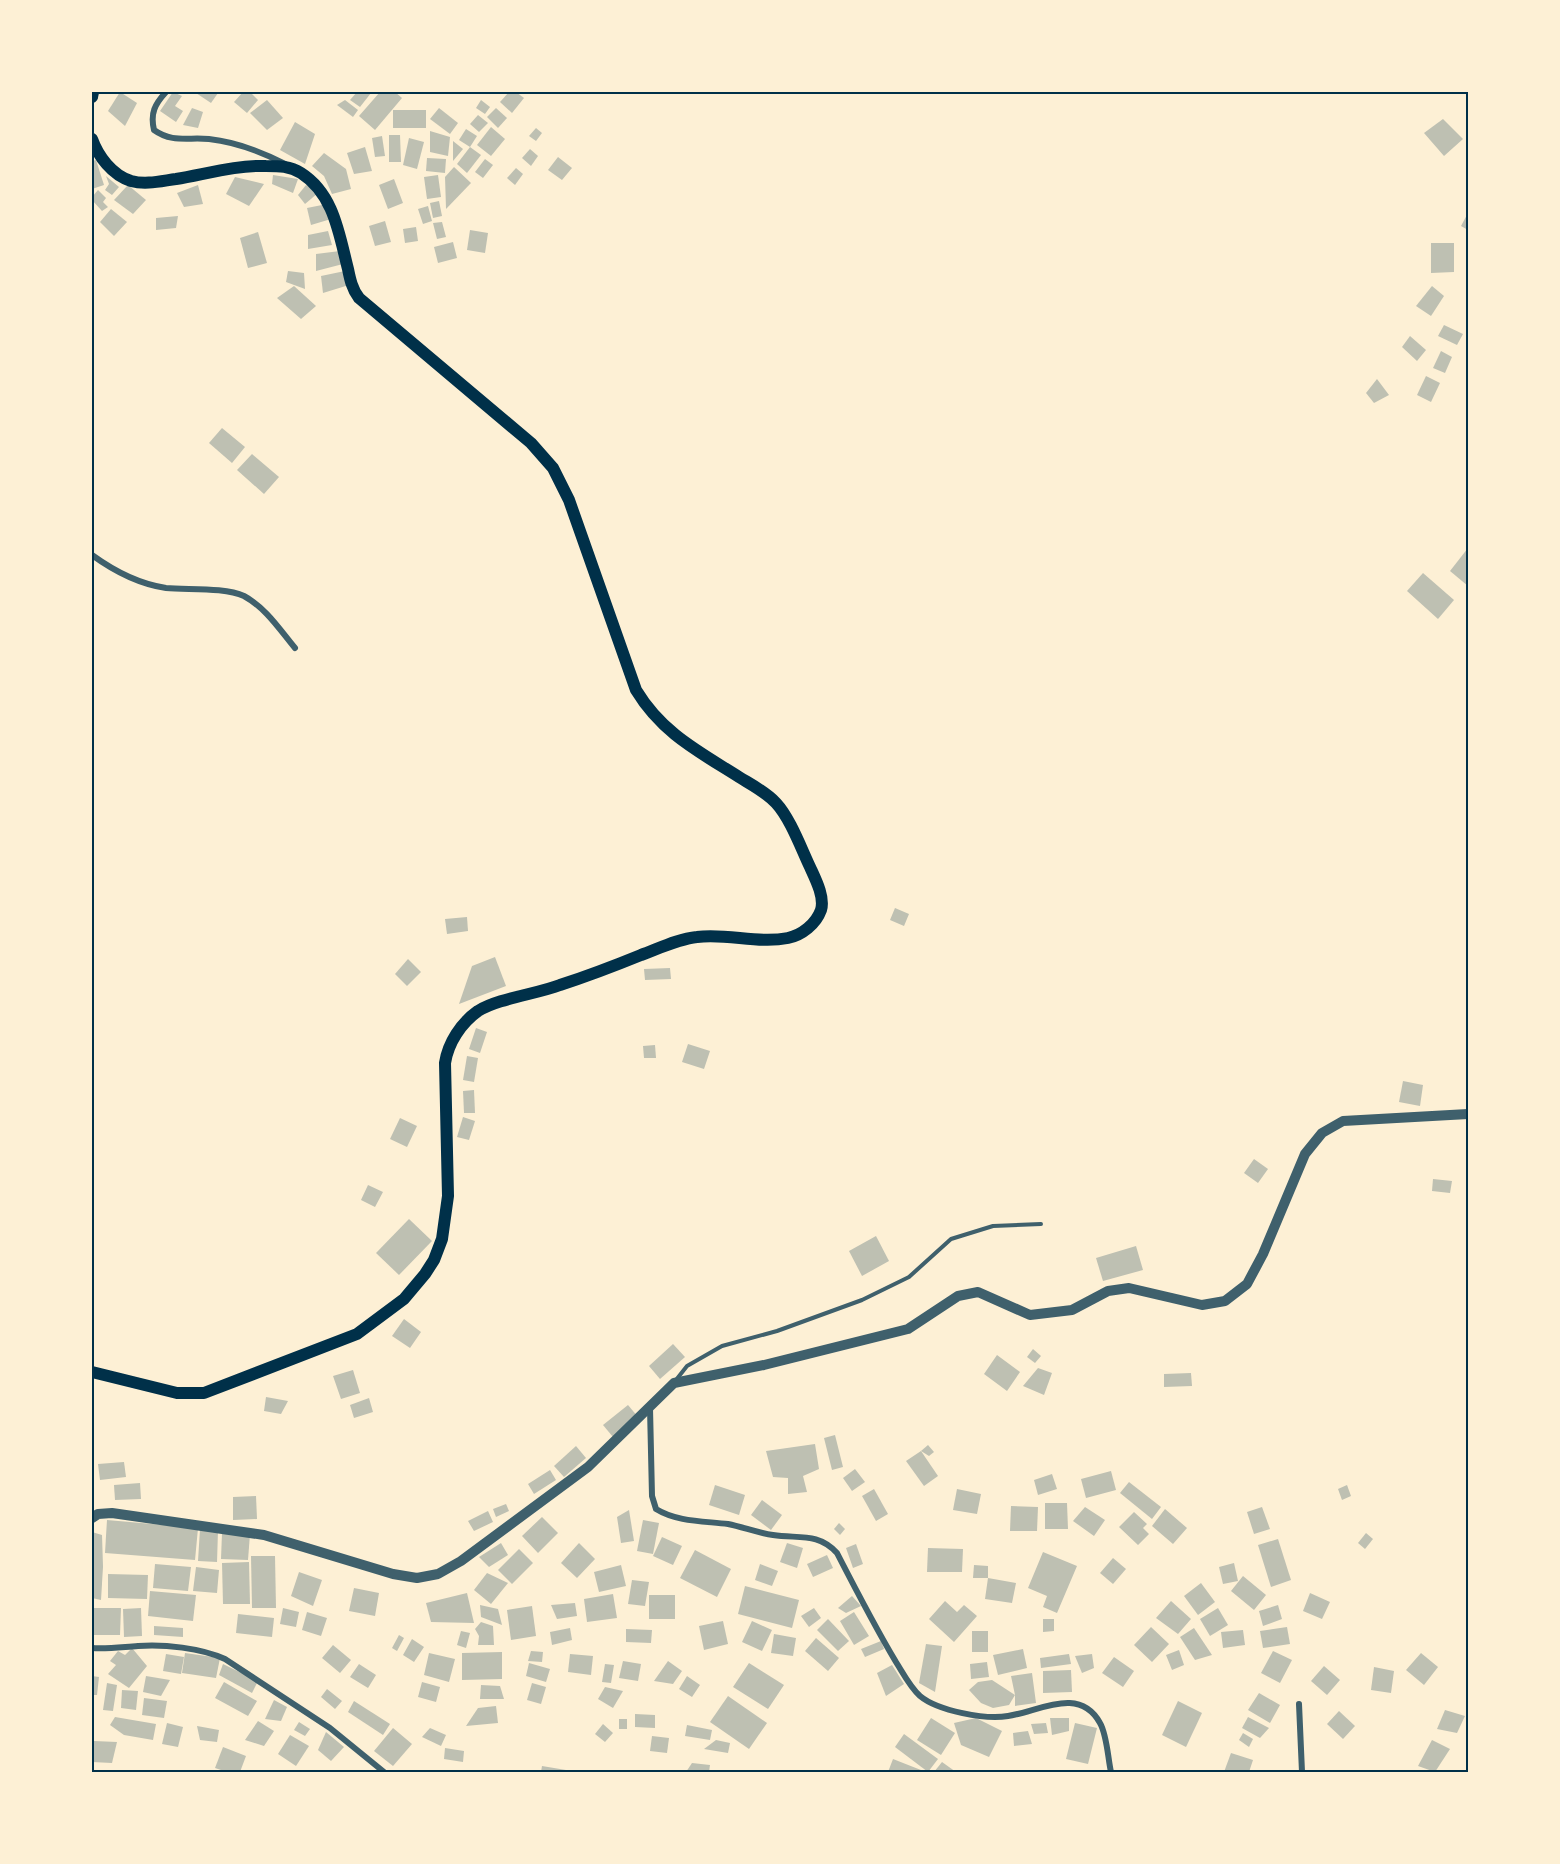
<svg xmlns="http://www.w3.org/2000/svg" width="1560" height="1864" viewBox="0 0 1560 1864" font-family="Poppins,sans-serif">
  <rect width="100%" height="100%" fill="#fdf0d5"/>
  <g fill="#bec0b2">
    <path d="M120 92 137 103 125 126 108 111Z"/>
    <path d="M173 92 182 96 175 106 183 111 176 122 160 111Z"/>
    <path d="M197 92H214L218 93 211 103 196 93Z"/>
    <path d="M243 92H250L258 100 247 113 234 102Z"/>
    <path d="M357 92H368L371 93 360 107 350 100Z"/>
    <path d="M380 92H395L402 98 375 130 359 116Z"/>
    <path d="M509 92H516L524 98 512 113 500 102Z"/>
    <path d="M267 100 283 118 267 130 250 113Z"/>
    <path d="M345 100 358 110 353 117 337 105Z"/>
    <path d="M481 100 490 107 485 114 476 108Z"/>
    <path d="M192 108 203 112 198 128 183 125Z"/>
    <path d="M439 108 458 123 450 134 430 119Z"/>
    <path d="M496 108 507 118 498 128 487 117Z"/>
    <rect x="393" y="110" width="33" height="18"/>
    <path d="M478 115 488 123 479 132 470 124Z"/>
    <path d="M1443 119 1463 139 1444 156 1424 133Z"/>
    <path d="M295 122 315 134 305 164 280 150Z"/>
    <path d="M491 127 505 139 491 156 477 145Z"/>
    <path d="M536 128 542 133 536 141 529 136Z"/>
    <path d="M466 129 477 136 470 147 459 140Z"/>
    <path d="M430 131 450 137 448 156 430 152Z"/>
    <path d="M389 135H400L401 162H389Z"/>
    <path d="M382 136 385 156 375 157 372 138Z"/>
    <path d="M409 138 424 142 417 169 403 165Z"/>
    <path d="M453 141 463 149 453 161Z"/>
    <path d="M365 147 372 171 354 174 347 153Z"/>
    <path d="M470 147 481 155 467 173 457 164Z"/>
    <path d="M530 149 538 156 531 166 522 158Z"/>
    <path d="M324 153 346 169 351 189 332 194 324 176 312 166Z"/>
    <path d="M558 157 572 168 562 180 548 170Z"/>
    <path d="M427 158 446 159 445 173 426 171Z"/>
    <path d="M485 159 493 165 483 178 475 172Z"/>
    <path d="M96 160 104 185 92 189V161Z"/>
    <path d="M454 167 471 183 446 209 445 177Z"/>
    <path d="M516 168 523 174 515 185 507 178Z"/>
    <path d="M273 175 298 179 293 193 272 184Z"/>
    <path d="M438 175 441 197 427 199 424 177Z"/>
    <path d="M106 176 119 187 112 195 105 190 109 184Z"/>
    <path d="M235 177 264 184 249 206 226 194Z"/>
    <path d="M394 179 403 203 388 209 379 185Z"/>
    <path d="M128 185 146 200 133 214 114 200Z"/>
    <path d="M198 185 203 204 184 207 177 193Z"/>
    <path d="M306 185 318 193 305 204 298 195Z"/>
    <path d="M98 190 106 198 103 202 108 207 102 211 92 200V197Z"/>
    <path d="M439 201 442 216 433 218 430 203Z"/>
    <path d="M327 204 331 219 311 225 307 208Z"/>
    <path d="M428 206 432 221 423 224 418 209Z"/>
    <path d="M111 209 127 222 114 236 100 222Z"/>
    <path d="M1468 213V230L1461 226Z"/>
    <path d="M178 216 176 228 156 230V218Z"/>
    <path d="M385 221 391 242 375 246 369 226Z"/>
    <path d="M442 222 446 237 437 239 433 223Z"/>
    <path d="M416 227 418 241 405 243 403 229Z"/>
    <path d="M470 230 488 233 485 253 467 250Z"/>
    <path d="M328 231 332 245 308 249V235Z"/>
    <path d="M258 232 267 263 248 268 240 238Z"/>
    <path d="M453 242 457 258 438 263 434 247Z"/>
    <path d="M1431 243H1454V272L1431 273Z"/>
    <path d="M340 251 343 264 316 271V254Z"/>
    <path d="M288 271 304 273 305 289 286 282Z"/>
    <path d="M345 271 349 285 323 293 321 276Z"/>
    <path d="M294 286 316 306 301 319 277 298Z"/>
    <path d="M1432 286 1444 296 1431 316 1416 306Z"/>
    <path d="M1444 325 1463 334 1457 345 1438 336Z"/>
    <path d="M1410 336 1426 350 1417 361 1402 347Z"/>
    <path d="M1441 351 1452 357 1445 373 1433 368Z"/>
    <path d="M1426 376 1440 383 1431 402 1417 395Z"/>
    <path d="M1377 379 1389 395 1374 403 1366 393Z"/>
    <path d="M222 428 245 447 232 463 209 443Z"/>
    <path d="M252 454 279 477 264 494 237 470Z"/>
    <path d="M1468 548V586L1450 571Z"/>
    <path d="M1423 573 1454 600 1438 619 1407 591Z"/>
    <path d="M895 908 909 914 904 926 890 920Z"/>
    <path d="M467 917 468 931 447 934 445 919Z"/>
    <path d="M495 957 506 986 459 1004 472 966Z"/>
    <path d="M408 959 421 972 407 986 395 974Z"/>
    <path d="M670 968 671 979 645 980 644 969Z"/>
    <path d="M476 1028 487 1032 480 1053 469 1049Z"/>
    <path d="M688 1044 710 1051 704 1069 682 1062Z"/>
    <path d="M655 1045 656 1058H644L643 1046Z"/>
    <path d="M467 1056 478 1058 474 1082 463 1080Z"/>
    <path d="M1403 1081 1423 1085 1420 1106 1399 1102Z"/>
    <path d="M474 1090 475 1113H464L463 1091Z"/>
    <path d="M463 1117 475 1121 469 1140 457 1137Z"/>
    <path d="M400 1118 417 1126 407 1147 390 1139Z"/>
    <path d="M1254 1159 1268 1169 1258 1183 1244 1173Z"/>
    <path d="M1433 1179 1452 1181 1450 1193 1432 1191Z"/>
    <path d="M368 1185 383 1192 375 1207 361 1200Z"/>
    <path d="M409 1219 432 1241 399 1275 376 1253Z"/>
    <path d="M876 1236 889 1261 862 1276 849 1251Z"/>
    <path d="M1136 1246 1143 1270 1103 1281 1096 1258Z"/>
    <path d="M404 1319 421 1332 410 1348 392 1336Z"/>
    <path d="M673 1344 685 1357 660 1379 649 1366Z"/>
    <path d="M1033 1349 1041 1356 1035 1363 1027 1357Z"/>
    <path d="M997 1355 1020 1372 1007 1391 984 1374Z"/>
    <path d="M1038 1368 1052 1373 1044 1395 1023 1386Z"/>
    <path d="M353 1370 360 1393 341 1399 333 1376Z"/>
    <path d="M1191 1373 1192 1386 1164 1387V1374Z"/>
    <path d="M266 1397 288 1401 281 1414 264 1411Z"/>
    <path d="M369 1398 373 1412 354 1418 350 1405Z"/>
    <path d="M628 1405 638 1417 613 1437 603 1425Z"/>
    <path d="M835 1435 843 1467 832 1470 824 1438Z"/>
    <path d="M815 1444 819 1469 803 1476 807 1492 788 1494V1478L773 1477 766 1451Z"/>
    <path d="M928 1445 934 1452 929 1456 921 1451Z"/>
    <path d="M576 1446 586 1458 564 1477 554 1466Z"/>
    <path d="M921 1451 938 1476 924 1486 906 1461Z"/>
    <path d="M124 1462 126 1477 100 1480 98 1464Z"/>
    <path d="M855 1469 865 1482 852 1491 843 1478Z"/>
    <path d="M550 1470 556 1480 534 1494 528 1484Z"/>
    <path d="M1111 1471 1116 1490 1086 1498 1081 1479Z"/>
    <path d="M1052 1474 1057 1489 1038 1495 1034 1480Z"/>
    <path d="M1129 1482 1161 1507 1152 1519 1120 1493Z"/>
    <path d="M140 1483 141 1499 115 1500 114 1485Z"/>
    <path d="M715 1485 745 1495 739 1515 709 1505Z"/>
    <path d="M1347 1485 1351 1496 1342 1500 1338 1489Z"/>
    <path d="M874 1489 888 1514 876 1521 862 1496Z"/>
    <path d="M957 1489 981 1494 977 1514 953 1510Z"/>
    <path d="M256 1496 257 1519 233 1520V1497Z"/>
    <path d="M762 1500 782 1515 771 1530 751 1515Z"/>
    <path d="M1045 1503H1067L1068 1529H1045Z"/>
    <path d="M506 1504 509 1511 496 1517 493 1509Z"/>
    <path d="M1011 1506 1038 1507 1037 1531H1010Z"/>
    <path d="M1085 1507 1105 1520 1094 1536 1073 1521Z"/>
    <path d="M1262 1507 1270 1529 1254 1534 1247 1512Z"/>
    <path d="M1165 1509 1187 1528 1173 1544 1152 1526Z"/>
    <path d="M629 1510 634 1541 621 1543 617 1517Z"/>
    <path d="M488 1511 493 1522 474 1531 468 1521Z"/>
    <path d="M1134 1512 1147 1524 1143 1528 1149 1534 1138 1545 1119 1527Z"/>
    <path d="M542 1517 558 1533 538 1553 522 1536Z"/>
    <path d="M107 1520 198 1528 195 1560 105 1553Z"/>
    <path d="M643 1520 659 1523 653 1554 637 1551Z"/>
    <path d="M839 1523 845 1529 840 1535 834 1529Z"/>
    <path d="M200 1529 218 1530 217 1562 198 1561Z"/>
    <path d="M92 1532 102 1535 103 1567 101 1600 92 1598Z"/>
    <path d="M222 1533 250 1534 248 1560 221 1559Z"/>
    <path d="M1366 1533 1373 1539 1365 1549 1358 1543Z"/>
    <path d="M662 1537 682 1546 673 1565 653 1556Z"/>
    <path d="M1278 1539 1291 1580 1271 1587 1258 1545Z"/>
    <path d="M501 1543 508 1555 489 1567 479 1557Z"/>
    <path d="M579 1543 595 1559 577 1578 561 1563Z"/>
    <path d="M787 1543 803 1548 797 1568 780 1562Z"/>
    <path d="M856 1544 863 1564 853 1568 846 1548Z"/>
    <path d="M928 1548 963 1549 962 1572H927Z"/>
    <path d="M519 1549 533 1563 512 1584 498 1570Z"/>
    <path d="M695 1550 731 1569 717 1597 680 1578Z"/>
    <path d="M1043 1552 1077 1566 1057 1613 1043 1607 1047 1596 1028 1588Z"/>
    <path d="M827 1555 833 1568 813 1577 807 1564Z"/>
    <path d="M251 1556H275L276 1608H252Z"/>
    <path d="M1113 1558 1126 1569 1113 1584 1100 1573Z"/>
    <path d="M249 1562 250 1604H223L222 1563Z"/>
    <path d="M1234 1563 1238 1581 1223 1584 1219 1567Z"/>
    <path d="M155 1564 191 1567 188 1591 153 1588Z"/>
    <path d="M760 1564 778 1571 772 1586 755 1580Z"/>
    <path d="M621 1565 626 1586 599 1592 594 1572Z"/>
    <path d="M974 1565 988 1566V1578H973Z"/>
    <path d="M196 1567 219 1570 217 1593 193 1591Z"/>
    <path d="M299 1572 322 1580 313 1606 291 1596Z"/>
    <path d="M487 1573 508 1583 491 1604 474 1590Z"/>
    <path d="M108 1574 148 1575 147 1599 108 1598Z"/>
    <path d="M1243 1576 1266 1595 1254 1610 1231 1591Z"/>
    <path d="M988 1578 1016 1583 1012 1603 985 1599Z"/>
    <path d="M632 1580 649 1582 645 1606 628 1604Z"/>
    <path d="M1201 1583 1215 1602 1198 1615 1184 1596Z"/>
    <path d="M745 1586 799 1600 792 1628 738 1614Z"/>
    <path d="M354 1588 379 1593 375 1616 349 1611Z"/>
    <path d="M150 1591 196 1595 193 1621 148 1616Z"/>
    <path d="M467 1593 474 1623 431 1622 426 1603Z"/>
    <path d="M1310 1593 1330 1602 1322 1619 1303 1611Z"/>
    <path d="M613 1594 617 1618 587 1622 584 1599Z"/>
    <rect x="649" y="1595" width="26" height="24"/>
    <path d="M852 1596 861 1606 846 1613 838 1608Z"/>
    <path d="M945 1601 957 1612 964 1605 977 1616 954 1642 929 1619Z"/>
    <path d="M1171 1601 1191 1619 1178 1634 1156 1618Z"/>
    <path d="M575 1603 577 1616 557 1619 551 1605Z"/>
    <path d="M480 1605 498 1609 502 1625 481 1617Z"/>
    <path d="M1278 1605 1282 1619 1263 1626 1259 1611Z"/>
    <path d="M532 1606 536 1636 511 1640 507 1610Z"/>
    <path d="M92 1608H121L120 1635H92Z"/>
    <path d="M141 1608 142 1636 124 1637 123 1609Z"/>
    <path d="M283 1608 299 1612 296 1627 280 1624Z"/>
    <path d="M814 1608 821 1618 809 1627 801 1616Z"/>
    <path d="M1218 1608 1228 1625 1210 1636 1200 1619Z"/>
    <path d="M307 1612 327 1618 321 1636 302 1630Z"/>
    <path d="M854 1612 869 1636 854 1645 840 1621Z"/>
    <path d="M238 1614 274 1618 272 1637 236 1633Z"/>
    <path d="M828 1619 849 1641 838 1651 817 1630Z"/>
    <path d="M1043 1619H1054V1631L1043 1632Z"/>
    <path d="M723 1621 728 1644 704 1650 699 1626Z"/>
    <path d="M752 1621 772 1630 762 1651 742 1642Z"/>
    <path d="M481 1622 493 1626 494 1645H478L479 1636 475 1629Z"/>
    <path d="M154 1626 183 1628V1637L154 1635Z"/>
    <path d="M1151 1627 1169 1644 1152 1662 1134 1645Z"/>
    <path d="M1287 1627 1290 1644 1263 1648 1260 1631Z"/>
    <path d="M570 1628 572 1640 552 1645 550 1632Z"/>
    <path d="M1194 1628 1212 1655 1195 1660 1180 1637Z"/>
    <path d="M626 1629 652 1630 651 1643 626 1642Z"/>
    <path d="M1243 1630 1245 1645 1223 1648 1221 1632Z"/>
    <path d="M461 1631 470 1633 466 1648 457 1645Z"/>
    <rect x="972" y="1631" width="16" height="21"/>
    <path d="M774 1634 796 1638 793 1656 771 1653Z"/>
    <path d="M399 1635 404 1638 397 1651 392 1648Z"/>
    <path d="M816 1638 839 1658 828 1671 805 1651Z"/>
    <path d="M412 1639 424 1647 414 1662 403 1655Z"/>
    <path d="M881 1641 884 1649 865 1657 861 1649Z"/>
    <path d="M926 1644 942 1646 935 1692 919 1683Z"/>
    <path d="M333 1645 351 1660 340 1673 322 1658Z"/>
    <path d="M132 1648 147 1666 129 1688 108 1674 116 1665 110 1661 118 1651 125 1655Z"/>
    <path d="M1023 1649 1027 1668 998 1675 993 1655Z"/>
    <path d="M1179 1650 1184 1665 1172 1670 1166 1655Z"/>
    <path d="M531 1651 543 1652 542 1662 528 1661Z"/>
    <path d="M1273 1651 1292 1660 1280 1683 1261 1673Z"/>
    <path d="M502 1652V1679L462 1680V1653Z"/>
    <path d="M185 1653 220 1658 216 1678 182 1673Z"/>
    <path d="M429 1653 455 1659 449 1682 424 1675Z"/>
    <path d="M1421 1653 1438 1667 1424 1685 1406 1670Z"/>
    <path d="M166 1654 184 1657 181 1674 163 1671Z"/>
    <path d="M570 1654 593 1656 591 1675 568 1672Z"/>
    <path d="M1069 1654 1071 1664 1041 1668 1040 1658Z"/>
    <path d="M1092 1654 1094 1668 1082 1673 1075 1656Z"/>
    <path d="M1114 1657 1134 1671 1123 1687 1102 1673Z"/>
    <path d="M623 1661 641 1664 638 1681 619 1678Z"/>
    <path d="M668 1661 682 1671 673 1684 654 1681Z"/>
    <path d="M987 1662 989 1677 971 1679 970 1664Z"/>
    <path d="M529 1663 550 1669 546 1682 526 1676Z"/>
    <path d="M749 1663 784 1685 768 1709 733 1687Z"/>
    <path d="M223 1664 258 1681 252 1693 219 1675Z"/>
    <path d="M359 1664 376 1675 368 1688 350 1677Z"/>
    <path d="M605 1664 614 1665 611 1683 602 1682Z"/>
    <path d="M892 1665 904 1684 886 1696 877 1673Z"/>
    <path d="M1324 1666 1340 1680 1327 1695 1311 1681Z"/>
    <path d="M1374 1667 1394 1671 1391 1693 1371 1690Z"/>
    <path d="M1071 1670 1072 1692 1043 1693V1671Z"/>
    <path d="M1032 1673 1036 1703 1015 1706V1695L1011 1676Z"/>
    <path d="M92 1676 99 1677 97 1695H92Z"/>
    <path d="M146 1676 170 1680 161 1696 143 1692Z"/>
    <path d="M687 1676 700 1685 692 1697 679 1689Z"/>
    <path d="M992 1680 1015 1695 1009 1705 993 1708 981 1703 969 1690 978 1682Z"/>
    <path d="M224 1682 257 1701 248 1716 215 1698Z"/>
    <path d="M422 1682 440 1687 436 1702 418 1697Z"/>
    <path d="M107 1683 117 1685 113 1711 103 1710Z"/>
    <path d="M532 1683 546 1687 541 1704 527 1700Z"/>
    <path d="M481 1685 500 1686 504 1699H480Z"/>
    <path d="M605 1687 623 1691 613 1708 598 1699Z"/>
    <path d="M327 1689 342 1701 335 1709 321 1697Z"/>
    <path d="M122 1690 138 1691 136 1710 121 1708Z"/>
    <path d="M1259 1693 1280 1705 1270 1723 1248 1710Z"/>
    <path d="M728 1696 767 1723 749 1749 710 1722Z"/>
    <path d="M144 1698 167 1701 164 1718 142 1715Z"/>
    <path d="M274 1700 287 1707 281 1721 265 1719Z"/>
    <path d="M354 1701 390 1724 383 1735 348 1712Z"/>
    <path d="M1178 1701 1202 1713 1186 1747 1162 1735Z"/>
    <path d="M496 1706 498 1723 466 1726 478 1708Z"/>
    <path d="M1445 1710 1465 1716 1457 1733 1437 1729Z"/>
    <path d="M1339 1711 1355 1726 1343 1739 1327 1724Z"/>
    <path d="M635 1714 655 1715V1728L635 1727Z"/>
    <path d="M115 1717 156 1724 153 1740 124 1735 110 1725Z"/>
    <path d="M1248 1717 1269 1728 1260 1738 1242 1728Z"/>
    <path d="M931 1718 955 1733 941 1755 917 1740Z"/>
    <path d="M976 1718 1002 1731 989 1757 961 1745 954 1723Z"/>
    <path d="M1050 1718H1069V1731L1052 1735Z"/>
    <rect x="619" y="1719" width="8" height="10"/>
    <path d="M258 1721 274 1731 264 1746 245 1740Z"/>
    <path d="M299 1722 310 1729 305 1736 294 1730Z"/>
    <path d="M167 1723 183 1727 178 1747 162 1744Z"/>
    <path d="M1046 1723 1048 1733 1034 1734 1031 1724Z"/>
    <path d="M1075 1723 1097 1728 1088 1764 1066 1759Z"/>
    <path d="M603 1724 613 1733 605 1742 595 1734Z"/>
    <path d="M687 1725 712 1730 710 1740 685 1736Z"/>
    <path d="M197 1726 219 1730 217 1742 200 1740Z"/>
    <path d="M393 1728 412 1744 393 1766 374 1751Z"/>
    <path d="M430 1728 446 1735 441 1746 422 1737Z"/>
    <path d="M1028 1731 1032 1744 1014 1746 1013 1733Z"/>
    <path d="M326 1732 344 1747 331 1761 318 1750Z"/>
    <path d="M1243 1733 1253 1739 1249 1747 1239 1740Z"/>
    <path d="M904 1734 938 1759 928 1772 895 1747Z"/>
    <path d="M290 1735 309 1746 296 1766 278 1754Z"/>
    <path d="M652 1736 669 1738 667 1753 650 1751Z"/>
    <path d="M716 1740 730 1743 728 1753 704 1749Z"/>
    <path d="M1432 1740 1450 1749 1435 1772 1418 1766Z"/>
    <path d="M94 1741 117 1742 112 1763 92 1762Z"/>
    <path d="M223 1747 246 1756 240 1772H227L215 1768Z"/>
    <path d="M445 1748 464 1751 463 1762 444 1759Z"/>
    <path d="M1231 1753 1253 1760 1249 1772H1224Z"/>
    <path d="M893 1759 926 1772H888Z"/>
    <path d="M942 1762 956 1772H934Z"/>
    <path d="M692 1763 710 1765 709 1772H686Z"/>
    <path d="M542 1766 572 1771 571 1772H541Z"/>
  </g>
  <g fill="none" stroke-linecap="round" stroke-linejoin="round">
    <g stroke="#3f606c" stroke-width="4">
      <path d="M1468 498V515"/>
      <path d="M676 1380 687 1366 722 1346 777 1331 862 1300 909 1277 951 1239 993 1226 1041 1224"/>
    </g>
    <g stroke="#3f606c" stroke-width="6">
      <path d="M166 92C155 104 150 113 154 130 172 143 188 137 209 139 236 142 262 152 285 164"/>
      <path d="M92 555C114 571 139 584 166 588 188 590 225 587 244 596 266 608 280 630 295 648"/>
      <path d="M650 1408 652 1496 656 1509C677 1522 704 1521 728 1524 743 1527 758 1533 773 1535 798 1539 818 1532 837 1553 856 1590 875 1627 896 1662 903 1673 910 1687 920 1696 938 1711 986 1720 1008 1716 1038 1712 1079 1685 1100 1723 1107 1735 1108 1759 1111 1772"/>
      <path d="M92 1648C108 1649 122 1647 138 1646 164 1644 201 1648 225 1659L330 1728 384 1772"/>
      <path d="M1299 1704 1302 1772"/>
    </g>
    <path stroke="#3f606c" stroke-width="10" d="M92 1518 98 1514 112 1513 264 1535 393 1574 417 1578 438 1574 461 1561 588 1467 674 1383 764 1365 908 1329 958 1296 978 1292 1030 1315 1072 1310 1108 1291 1129 1288 1202 1305 1225 1301 1247 1284 1263 1254 1305 1154 1322 1133 1343 1121 1468 1114"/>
    <g stroke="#003049" stroke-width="12">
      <path d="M92 97 93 92"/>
      <path d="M92 139C98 156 112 175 131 181 146 185 161 181 176 179 206 174 236 165 266 166 279 166 290 166 301 173 334 194 339 234 348 269 350 279 352 289 359 298L531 443 553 468 569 500 636 690C662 733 698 751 739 777 752 785 766 792 776 803 790 818 801 848 810 867 815 878 825 897 821 910 816 924 802 935 788 938 758 944 727 933 697 937 678 939 660 948 641 955 614 966 588 976 560 985 537 994 499 998 478 1011 461 1023 448 1043 445 1063L448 1196 442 1239 434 1260 425 1274 404 1299 357 1334 204 1393H177L92 1372"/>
    </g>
  </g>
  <rect width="1560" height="1864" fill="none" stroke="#fdf0d5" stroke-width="186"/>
  <rect x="93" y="93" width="1374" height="1678" fill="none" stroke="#003049" stroke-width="2"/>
</svg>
